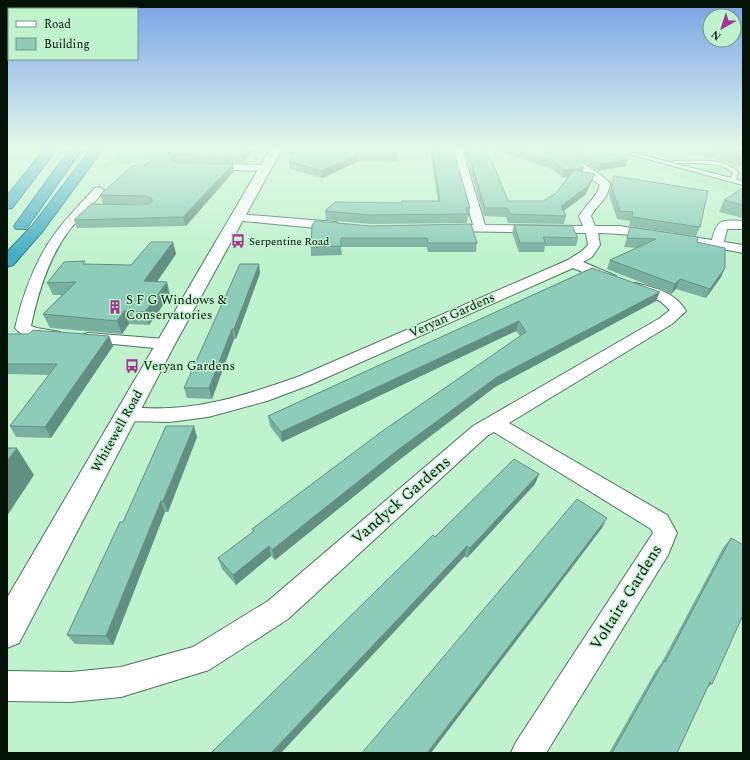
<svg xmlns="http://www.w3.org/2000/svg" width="750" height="760" viewBox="0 0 750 760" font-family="Spectral,serif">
  <rect width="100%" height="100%" fill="#c0f2ce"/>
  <path fill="#b0e9c0" d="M586 149H743V195L699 183Z"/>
  <g fill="#94edb0">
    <path d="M123 149H211L101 168Z"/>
    <path d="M685 166C696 166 716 163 725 171L724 173H710Z"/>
  </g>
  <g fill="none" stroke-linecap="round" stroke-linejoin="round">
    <defs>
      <g id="lane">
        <path d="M275 149 306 150 308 151 306 152 276 151 274 150Z"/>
        <path d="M611 149H618L731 178 733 173C722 161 691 163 675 163L673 162 675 161C694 161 723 157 738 172L736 180 743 181V185Z"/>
      </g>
      <g id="street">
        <path d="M452 149H462L485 225 583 226 579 216C586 205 597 197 600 185L576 168 525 149C555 149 587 162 609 182L610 184C607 201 599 202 591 216L595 226H619L712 240C717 218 723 220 743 221V229H727L724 242 743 245V253C695 244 647 234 598 233L600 245 592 257 583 262 616 276 618 279 616 282H606L573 268 312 384 267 401 208 417 169 422 126 421 119 419 116 414 119 409 126 407C140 408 155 409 169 408 214 406 258 391 300 376L568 260 582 251 588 245 586 233 445 231 443 228 445 225H473Z"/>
        <path d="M210 164 265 165 270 168 265 171 207 169 205 167Z"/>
        <path d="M99 187 104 190C94 205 79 217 68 232 48 259 38 293 31 326L37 328 60 332 62 335 60 338C47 342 23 339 15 328 23 294 35 260 56 232 68 216 82 202 95 188Z"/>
        <path d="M237 214 336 222 342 226 336 230 233 220 231 218 233 216Z"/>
        <path d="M635 283C655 288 675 292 686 311L672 324 509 423 667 515 677 533 668 555 546 753H511L516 742 653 533 651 529 494 432 487 436 288 619 209 670 121 697 71 702 7 701V671L71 672 121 667 193 647 268 601 473 426 660 318 670 310 660 301 630 290 628 287 630 284Z"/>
        <path d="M88 333 165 339 171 340 173 344 171 348 165 349 82 341 80 338 82 335Z"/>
      </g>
      <path id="secondary" d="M270 149H282L175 344 19 643 7 648V598Z"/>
      <g id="highway">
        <path d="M45 149H57L12 208 7 209V196Z"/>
        <path d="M70 149H82L26 229H16L14 226Z"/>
        <path d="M91 149H103L42 232 13 265 7 267V252L32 226Z"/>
      </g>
    </defs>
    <use href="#lane" stroke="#497758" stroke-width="2"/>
    <use href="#street" stroke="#497758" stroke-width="2"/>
    <use href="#secondary" stroke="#497758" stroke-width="2"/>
    <use href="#highway" stroke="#2d7782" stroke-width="2"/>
    <use href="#lane" fill="#fff" fill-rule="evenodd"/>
    <use href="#street" fill="#fff" fill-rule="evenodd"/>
    <use href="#secondary" fill="#fff" fill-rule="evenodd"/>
    <use href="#highway" fill="#44aec4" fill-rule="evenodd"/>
  </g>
  <g fill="#79af9f">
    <path d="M254 149 242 163 178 162H177L234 171 186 226 77 228 74 220 147 204H103L100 195 144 166 158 153 192 154Z"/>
    <path d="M398 149 397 162 359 161 322 178 290 169 289 161Z"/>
    <path d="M420 149H453L470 208 469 216H468L467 223 370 224 326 220 325 211 402 203 438 201 430 149Z"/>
    <path d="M464 149H487L508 201H543L555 194 568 177 563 178 552 169 491 149H596L626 166 598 171 581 161 559 153 542 149 583 172 595 174 592 181 585 195 564 211 566 216 564 224 508 223 506 217 484 216Z"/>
    <path d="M708 149H743V166L705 157Z"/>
    <path d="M614 176 700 227 696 236 629 226 630 221 617 219 609 194Z"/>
    <path d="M743 188V218L719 212 724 200Z"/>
    <path d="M312 225 477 243 476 252H428L427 247H341L342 255 311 256V247Z"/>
    <path d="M514 225 578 238 576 246H545L544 252H519L512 233Z"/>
    <path d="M630 227 697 242 725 268 721 277 706 298 676 289 671 294 607 269 610 260 637 248 624 247Z"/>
    <path d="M173 242 176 254 157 282 170 295 149 325 129 324 122 334 50 328 43 314 62 295H53L47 283 131 265Z"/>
    <path d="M259 264 260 273 236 339H234L212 399 187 398 184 388Z"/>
    <path d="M592 268 656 301 495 387 399 460 275 560 271 556 236 585 222 569 218 558 253 532 252 529 520 336 516 331 282 442 270 426 268 416Z"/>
    <path d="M7 334 109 336 113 346 51 438 16 437 10 426 49 375 7 374Z"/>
    <path d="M197 437 168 512H165L113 645 75 644 67 635 123 522Z"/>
    <path d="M539 474 535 484 467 558 435 537Z"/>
    <path d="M731 538 712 684 707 688 677 753H609L656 670 661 664 723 548Z"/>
  </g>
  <g fill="#638f82">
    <path d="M247 149H254L242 163 241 156Z"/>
    <path d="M176 154 178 162 172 165 170 160V157Z"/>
    <path d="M359 154V161L322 178 321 171Z"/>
    <path d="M628 159 626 166 598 171 600 164Z"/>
    <path d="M233 164 234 171 186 226 183 217Z"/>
    <path d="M584 167 582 174 563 178 564 170Z"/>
    <path d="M595 174 592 181 585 195 559 214 561 206Z"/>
    <path d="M173 242 176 254 148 294 144 281Z"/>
    <path d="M259 264 260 273 236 339 234 329Z"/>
    <path d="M725 268 721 277 706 298 710 289Z"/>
    <path d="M680 279 676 289 671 294 675 284Z"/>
    <path d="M167 282 170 295 149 325 145 312Z"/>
    <path d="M660 292 656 301 495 387 399 460 275 560 272 550 399 449 497 377Z"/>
    <path d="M124 311 129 324 122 334 117 321Z"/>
    <path d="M519 321 516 331 282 442 281 432Z"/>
    <path d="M232 329 234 339 212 399 209 388Z"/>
    <path d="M109 336 113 346 51 438 45 427Z"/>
    <path d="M194 426 197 437 168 512 163 501Z"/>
    <path d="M17 448 34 475 7 516V461Z"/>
    <path d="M539 474 535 484 467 558 470 548Z"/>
    <path d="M161 501 165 512 113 645 106 636Z"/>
    <path d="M607 518 602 528 431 753H427Z"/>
    <path d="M269 546 271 556 236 585 233 575Z"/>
    <path d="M467 546 465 556 281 753H271Z"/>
  </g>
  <g fill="#8dccb9" stroke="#638f82">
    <path d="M197 149H247L241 156 176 154 170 157V160L173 162 233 164 183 217 74 220 91 204 146 205 152 202V199L146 196 100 195 132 166H144L158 153 192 154Z"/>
    <path d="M296 149H398L397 155 359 154 321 171 289 161Z"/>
    <path d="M432 149H453L470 208H466L468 214 370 215 325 211 335 202 402 203V201H440Z"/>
    <path d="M467 149H487L508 201H543L555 194 574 170 595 174 587 187 561 206 566 216 510 214 507 208H485Z"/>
    <path d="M514 149H541L577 162 584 167 564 170 554 161Z"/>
    <path d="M570 149H596L628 159 600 164 583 154Z"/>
    <path d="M721 149H743V154Z"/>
    <path d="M614 176 708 191 700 227 632 217 633 212 620 211 611 186Z"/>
    <path d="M743 188V205L724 200Z"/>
    <path d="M315 221 370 226 471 224 477 243H428L427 238H341V246L311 247 312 225Z"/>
    <path d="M514 225 572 226 578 238 543 237 546 243H520Z"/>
    <path d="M630 227 698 237 697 242 725 248V268L710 289 680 279 675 284 610 260 656 239 627 238Z"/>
    <path d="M151 242H173L144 281 167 282 145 312 124 311 117 321 43 314 76 282 47 283 64 262 85 261 83 264 131 265Z"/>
    <path d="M240 264H259L234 329H232L209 388H184Z"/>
    <path d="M592 268 660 292 497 377 399 449 272 550 269 546 233 575 218 558 254 531 252 529 381 432 526 332 519 321 281 432 268 416Z"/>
    <path d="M33 330 109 336 45 427 10 426 57 364H7V334H29Z"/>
    <path d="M166 426H194L163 501H161L106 636 67 635 120 522H123Z"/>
    <path d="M7 448H17L7 461Z"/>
    <path d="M514 459 539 474 470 548 467 546 271 753H211L433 535 435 537Z"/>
    <path d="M577 499 607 518 427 753H362Z"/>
    <path d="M731 538 743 545V615L712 684 710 682 677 753H612L664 661 665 662Z"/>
  </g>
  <linearGradient id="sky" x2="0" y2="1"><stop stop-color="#79a2e8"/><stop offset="0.58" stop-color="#e3f9e9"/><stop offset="1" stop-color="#e3f9e9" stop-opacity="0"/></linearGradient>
  <rect width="750" height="255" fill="url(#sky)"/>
  <defs>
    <symbol id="bus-bare" viewBox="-9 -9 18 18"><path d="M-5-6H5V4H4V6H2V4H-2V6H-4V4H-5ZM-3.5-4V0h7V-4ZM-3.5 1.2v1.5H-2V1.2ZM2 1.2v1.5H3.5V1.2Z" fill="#a23493" stroke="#c0f2ce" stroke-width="2.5" paint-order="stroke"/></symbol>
    <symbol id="building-bare" viewBox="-9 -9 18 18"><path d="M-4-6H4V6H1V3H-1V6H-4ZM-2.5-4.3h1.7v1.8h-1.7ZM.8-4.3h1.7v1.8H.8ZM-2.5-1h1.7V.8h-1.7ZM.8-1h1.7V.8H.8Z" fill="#a23493" stroke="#c0f2ce" stroke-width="2.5" paint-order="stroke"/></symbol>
  </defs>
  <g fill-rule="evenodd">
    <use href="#bus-bare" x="228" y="231" width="20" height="20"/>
    <use href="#building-bare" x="105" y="297" width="20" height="20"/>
    <use href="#bus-bare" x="122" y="356" width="20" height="20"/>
  </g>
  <g text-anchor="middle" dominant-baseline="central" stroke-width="3" stroke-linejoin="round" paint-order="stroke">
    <g font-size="11" fill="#021207" stroke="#c0f2ce" text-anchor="start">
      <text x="249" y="241">Serpentine Road</text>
    </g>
    <g font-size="13" fill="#021207" stroke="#c0f2ce" text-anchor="start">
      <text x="126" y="300">S F G Windows &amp;<tspan x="126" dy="15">Conservatories</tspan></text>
      <text x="143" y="366">Veryan Gardens</text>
    </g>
    <g font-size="13" fill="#021207" stroke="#c0f2ce">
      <text transform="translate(452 315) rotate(-24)">Veryan Gardens</text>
      <text transform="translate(117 431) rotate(-61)">Whitewell Road</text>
    </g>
    <g font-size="16" fill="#021207" stroke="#c0f2ce">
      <text transform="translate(401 500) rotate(-41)">Vandyck Gardens</text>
      <text transform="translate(626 597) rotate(-58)">Voltaire Gardens</text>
    </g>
  </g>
  <rect width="750" height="760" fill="none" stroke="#021207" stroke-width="16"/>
  <rect x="8" y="8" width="130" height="52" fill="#c0f2ce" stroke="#74987e"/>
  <rect x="16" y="21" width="20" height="6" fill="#ffffff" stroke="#74987e"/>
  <text x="44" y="28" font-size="12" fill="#021207">Road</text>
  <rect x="16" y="38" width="20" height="12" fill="#8dccb9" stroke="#74987e"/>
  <text x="44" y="48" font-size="12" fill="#021207">Building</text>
  <g transform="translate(722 28) rotate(219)"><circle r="19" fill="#c0f2ce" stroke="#74987e"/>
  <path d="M0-3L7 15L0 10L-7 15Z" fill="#a23493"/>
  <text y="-6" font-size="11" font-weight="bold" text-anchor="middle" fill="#021207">N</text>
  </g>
</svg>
